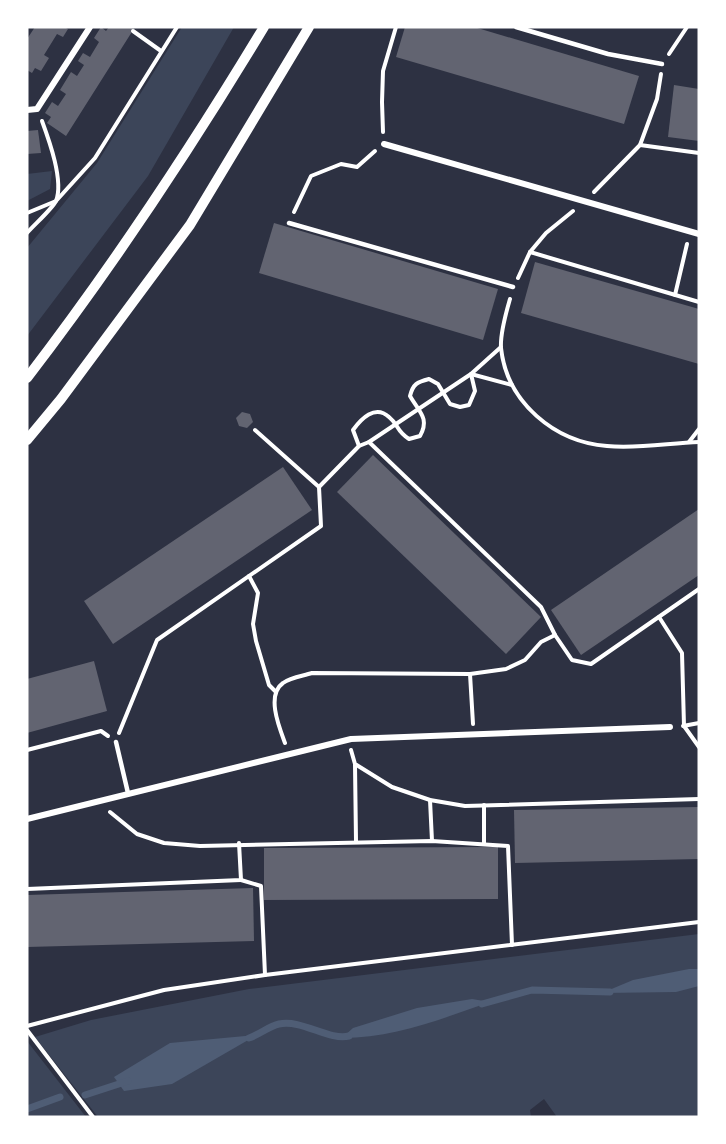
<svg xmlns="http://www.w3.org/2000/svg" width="726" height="1144" viewBox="0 0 726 1144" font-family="'Nunito Sans',sans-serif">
  <rect width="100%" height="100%" fill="#2d3142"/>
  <g fill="#3c4559">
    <path d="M182 27H234L148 176 27 336V248L97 163Z"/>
    <path d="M52 171 50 189 27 201V174Z"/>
    <path d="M699 934V1117H557L544 1099 530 1110 531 1117H98L35 1037 91 1020 249 989Z"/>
    <path d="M27 1041 86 1117H27Z"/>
  </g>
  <g fill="#4f5d75">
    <path d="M689 969H699V986L676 992 602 993 633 980Z"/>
    <path d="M472 999 490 1002C441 1019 394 1038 342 1038L353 1028 417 1008Z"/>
    <path d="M257 1035 172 1084 124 1091 114 1077 170 1043Z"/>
  </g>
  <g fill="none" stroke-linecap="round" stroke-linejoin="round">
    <g stroke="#4f5d75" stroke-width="7">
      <path d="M482 1004 532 990 610 992"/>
      <path d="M249 1038C259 1035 269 1026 279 1024 302 1019 329 1041 349 1036"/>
      <path d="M85 1095 128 1081"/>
      <path d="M27 1109 60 1097"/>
    </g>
  </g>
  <g fill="#626471">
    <path d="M35 27H64L68 29 63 37 57 34 44 55 49 58 41 71 35 68 32 73 27 70V39Z"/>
    <path d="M101 27 106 31 109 27H135L66 136 47 123 51 117 45 113 52 102 58 106 66 94 60 90 71 72 77 76 84 65 78 61 83 53 90 57 99 42 94 38Z"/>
    <path d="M405 27H474L639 76 624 124 396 57Z"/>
    <path d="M674 85 699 89V141L668 137Z"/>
    <path d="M38 130 41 153 27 154V131Z"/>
    <path d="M274 223 498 289 483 340 259 273Z"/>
    <path d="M535 262 699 309V364L521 313Z"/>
    <path d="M242 412 250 414 253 422 247 428 239 426 236 418Z"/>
    <path d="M373 455 541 617 506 654 337 492Z"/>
    <path d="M283 467 312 510 113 644 84 601Z"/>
    <path d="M699 509V575L581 655 551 610Z"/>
    <path d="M94 661 107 711 27 733V679Z"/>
    <path d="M699 807V859L515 863 514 810Z"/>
    <path d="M498 847V899L264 900V848Z"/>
    <path d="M253 888 254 941 27 947V895Z"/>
  </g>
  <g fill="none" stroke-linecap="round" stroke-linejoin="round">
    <g stroke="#fff" stroke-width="4">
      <path d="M133 31 161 51"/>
      <path d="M669 54 687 27"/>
      <path d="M383 132 382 102 383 71 396 27"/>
      <path d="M640 145 699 153"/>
      <path d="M594 192 640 145 657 99 661 74"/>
      <path d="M294 212 311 176 341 164 357 167 375 151"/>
      <path d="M27 213 56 201 95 158 177 27"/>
      <path d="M27 233C34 225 52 209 56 201 64 181 49 140 42 121"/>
      <path d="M530 252 699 302"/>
      <path d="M518 278 530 252 546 233 573 211"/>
      <path d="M675 295 687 244"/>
      <path d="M510 299C506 313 500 333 501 348 507 403 555 442 607 446 638 449 669 443 699 442"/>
      <path d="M255 430 319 487"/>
      <path d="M369 442 541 607 555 635 572 660 591 664 699 589"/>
      <path d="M689 442 699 429"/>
      <path d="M359 446 353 430C361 419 375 404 389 417 399 425 396 431 409 439L420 436C430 418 419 412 410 396 413 384 417 382 429 379L438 384 450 404 460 407 469 405 475 391 471 374 501 347"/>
      <path d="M249 576 258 593 253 624 256 641 269 685 276 692"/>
      <path d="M659 617 682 653 684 726 699 747"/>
      <path d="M470 674 473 724"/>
      <path d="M683 726 699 723"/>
      <path d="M119 733 157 640 321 526 319 487 359 446 369 442 471 374 512 385"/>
      <path d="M285 743C279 727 266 695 283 683 291 677 303 676 312 673L470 674 506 669 525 660 541 642 555 635"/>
      <path d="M27 750 101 731 108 736"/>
      <path d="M351 750 355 764 392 787 430 800 465 806 699 799"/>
      <path d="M355 765 356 841"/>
      <path d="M430 800 432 841"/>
      <path d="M110 812 137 834 164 843 200 846 432 841 508 846 512 945"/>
      <path d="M484 844V805"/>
      <path d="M241 880 261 886 265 975"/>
      <path d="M27 889 241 880 239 843"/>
      <path d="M27 1026 164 990 265 975 699 922"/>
      <path d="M27 1030 93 1117"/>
    </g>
    <g stroke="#fff" stroke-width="4.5">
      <path d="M516 27 608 54 662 64"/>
      <path d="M289 223 513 287"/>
      <path d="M116 742 128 793"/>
    </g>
    <g stroke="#fff" stroke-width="6">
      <path d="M27 110 37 109 90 27"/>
      <path d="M384 144 699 234"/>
      <path d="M27 819 351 739 670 727"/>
    </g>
    <g stroke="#fff" stroke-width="10">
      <path d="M27 378C113 266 191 148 264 27"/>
      <path d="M27 440 61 399 190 225 309 27"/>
    </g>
  </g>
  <rect width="726" height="1144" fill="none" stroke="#ffffff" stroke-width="57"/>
</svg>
